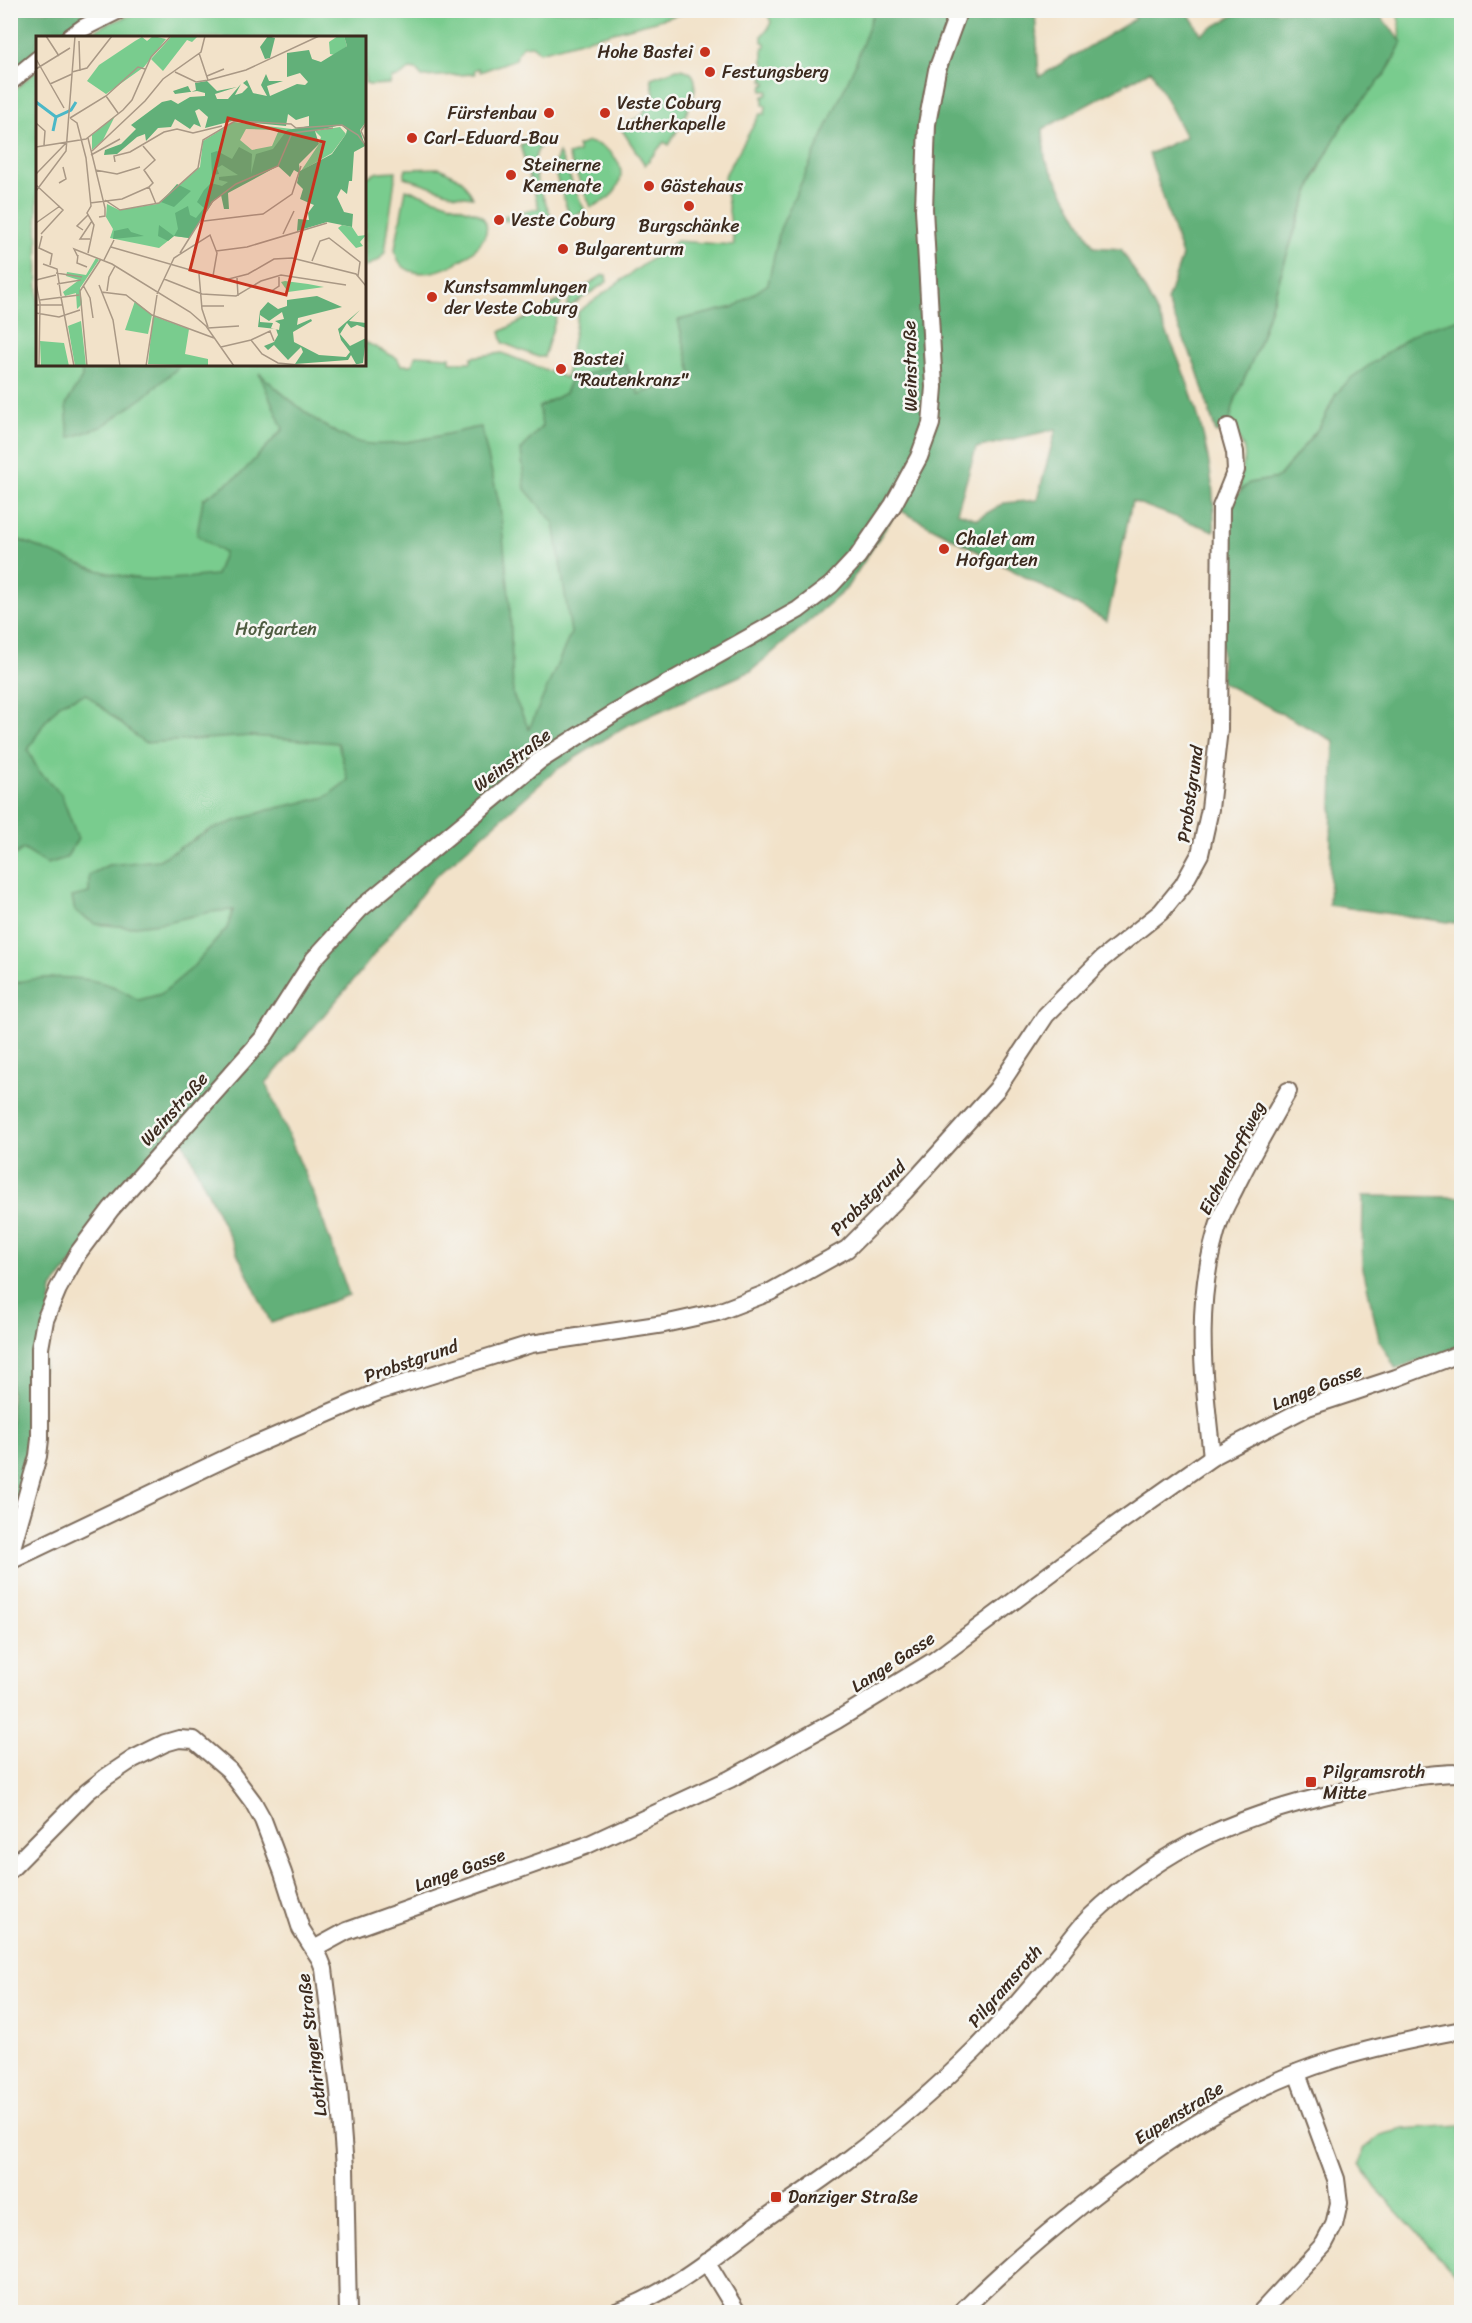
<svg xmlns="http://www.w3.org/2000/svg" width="1472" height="2323" viewBox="0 0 1472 2323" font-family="Sriracha,sans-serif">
  <rect width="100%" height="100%" fill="#f6f6f2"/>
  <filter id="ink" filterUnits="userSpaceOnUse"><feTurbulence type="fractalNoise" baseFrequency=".0167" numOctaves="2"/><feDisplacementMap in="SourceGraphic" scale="12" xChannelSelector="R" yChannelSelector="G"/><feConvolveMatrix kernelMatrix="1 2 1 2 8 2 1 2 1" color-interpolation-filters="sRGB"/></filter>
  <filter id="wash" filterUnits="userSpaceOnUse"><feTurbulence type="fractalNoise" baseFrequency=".008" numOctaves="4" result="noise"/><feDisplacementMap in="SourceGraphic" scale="24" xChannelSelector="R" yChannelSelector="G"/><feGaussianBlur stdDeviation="1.35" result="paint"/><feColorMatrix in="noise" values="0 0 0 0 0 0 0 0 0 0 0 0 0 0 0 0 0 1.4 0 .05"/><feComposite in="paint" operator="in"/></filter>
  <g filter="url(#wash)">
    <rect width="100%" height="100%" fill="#f2e2c9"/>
    <g fill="#79cc8e" stroke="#5a7b56" stroke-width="1.5">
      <path d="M145 10 692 11 540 52 532 45 523 46 518 52 516 59 480 72 479 68 474 70 475 74 422 77 416 70 410 69 401 76 392 78 390 84 369 85 365 83 364 38H83L104 25Z"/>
      <path d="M766 11H955L928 374 357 904 52 1288 11 1531V93L37 70 38 364H364L365 342 397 358 401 365H412L416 355 450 357V362H471L472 357 502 353 566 378 578 312 676 241 734 245 724 177 760 114H765L766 106 763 105V96L767 95 768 91H762L763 85H766V82L763 81V67L765 66V63L763 62V47H765V43L762 42V35L768 29 771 22Z"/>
      <path d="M1396 11H1461V319L1453 322 1336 394 1321 425 1278 478 1250 483 1240 490C1236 475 1249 462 1243 447 1241 440 1233 433 1228 427 1230 419 1232 409 1235 401 1241 379 1254 360 1261 338 1285 266 1302 191 1342 126 1365 88 1416 62 1396 11Z"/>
      <path d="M677 69C718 69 678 128 669 145L664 142 645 165 620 127 643 115 647 102 655 99 651 78Z"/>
      <path d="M541 137 543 143C522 164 545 198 553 221L548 223 523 217 505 221 504 216 539 208 520 145Z"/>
      <path d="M588 142C611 146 631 167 615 191 610 199 600 203 591 207L568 155 579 152 577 146Z"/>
      <path d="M559 153 585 211 570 217 553 167Z"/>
      <path d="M440 168 462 180 473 197 456 195 404 177 406 169Z"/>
      <path d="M396 171 385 252 379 260 365 267V178L378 172Z"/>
      <path d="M406 189 477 213C520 240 403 309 395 249Z"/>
      <path d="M603 275H606L607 282 566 309 571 295Z"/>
      <path d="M562 299 544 357H538L503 343 500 332Z"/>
      <path d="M1461 2125 1462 2279H1460L1376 2188 1360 2164 1363 2149 1381 2135 1403 2129Z"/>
    </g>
    <g fill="#62b079" stroke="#4e6d4c" stroke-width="1.5" fill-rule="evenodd">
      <path d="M11 11H104L72 25 55 37 38 38 37 50 11 74Z"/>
      <path d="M874 11H1035L1039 77 1135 19 1131 11H1187L1201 34 1238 13 1237 11H1376L1402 42 1386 73 1343 124 1317 171 1297 223 1258 347 1235 400 1228 427 1216 433 1196 367 1167 301 1182 256 1149 154 1186 137 1151 70 1043 129 1045 159 1094 247 1121 249C1172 330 1217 434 1214 531L1132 501 1107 621 898 509 846 589 751 671 624 727 556 770 434 878 358 975 266 1083 314 1195 349 1295 271 1323 177 1129 52 1288 33 1454 11 1531V985C36 974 83 976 109 985 119 988 129 995 139 1000L161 994 191 969 227 928 233 910 210 912 167 922 129 927 95 924 75 911 72 897 89 893V875L108 865 159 860 212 829 268 810 326 797 348 780 338 743 251 736 144 743 86 694 61 703 44 723 28 750 38 770 61 794 78 839 66 858 47 864 23 849 11 858V537C49 550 87 571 128 577 156 582 188 578 216 575L224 553 197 535 203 499 240 475 283 429 259 373C285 396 336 443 371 444 407 446 446 433 481 427L500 507 510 605 513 695 529 729 571 633 554 523 525 489 521 450 542 426 539 407 565 393 570 381 600 369 626 364 639 394 692 376 678 320 734 307 768 284 780 229 855 65ZM1056 429 1037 500 1004 503 977 519 957 512 976 448Z"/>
      <path d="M1461 319V924L1329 905 1334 741 1221 682 1224 508 1249 483 1278 478 1321 425 1336 394 1351 378 1420 330Z"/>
      <path d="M81 365V364L181 365 144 397 101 427 69 438 66 405 82 377Z"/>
      <path d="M1363 1196 1461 1197V1346L1396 1369 1379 1339 1362 1264Z"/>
    </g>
  </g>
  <g filter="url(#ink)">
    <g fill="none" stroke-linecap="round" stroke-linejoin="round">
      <defs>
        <g id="minor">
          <path d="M69 38 83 28 119 10"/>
          <path d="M10 82 38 59"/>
          <path d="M1212 1457C1203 1375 1193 1298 1221 1217 1225 1206 1232 1195 1237 1184 1253 1152 1270 1122 1288 1091"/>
          <path d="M10 1555 38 1456 40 1439V1348L45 1320 58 1289 78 1253 111 1209 264 1037 314 959 360 909 539 761 613 714 798 610 831 585 858 556 893 505 919 457 931 424 934 387 924 209 927 124 937 70 959 10"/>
          <path d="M10 1561 241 1451 380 1391 531 1344 664 1324 718 1312 770 1292 847 1249 905 1191 997 1089 1046 1015 1102 959 1161 912 1183 885 1200 854 1210 809 1219 729 1221 507 1236 470 1235 452 1228 427"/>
          <path d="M10 1870 87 1792 106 1777 133 1759 165 1743 179 1739 194 1740 229 1770 253 1802 263 1820 283 1873 301 1929 320 1959 324 1969 339 2090 345 2167 348 2312"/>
          <path d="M314 1949 347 1931 585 1846 730 1779 837 1720 935 1660 1110 1529 1212 1457 1308 1407 1396 1378 1462 1353"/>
          <path d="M706 2261 737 2312"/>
          <path d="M616 2312C669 2294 715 2255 760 2222 788 2202 818 2183 845 2162 890 2128 934 2091 974 2051 1003 2022 1029 1989 1056 1958 1067 1945 1077 1930 1089 1918 1166 1844 1242 1815 1344 1791 1384 1782 1421 1773 1462 1773"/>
          <path d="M961 2312C999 2273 1041 2238 1083 2204 1160 2144 1239 2089 1333 2060 1375 2047 1418 2038 1462 2030"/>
          <path d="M1261 2312 1324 2244 1334 2225 1339 2203 1336 2179 1297 2073"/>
        </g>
      </defs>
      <use href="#minor" stroke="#7b6a5a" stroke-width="20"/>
      <use href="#minor" stroke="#fff" stroke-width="16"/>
    </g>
  </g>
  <g fill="#c8321e" stroke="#f6f6f2" stroke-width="2">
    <circle cx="705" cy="52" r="6"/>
    <circle cx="710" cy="72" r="6"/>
    <circle cx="549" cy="113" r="6"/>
    <circle cx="605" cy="113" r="6"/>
    <circle cx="412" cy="138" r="6"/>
    <circle cx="511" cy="175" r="6"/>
    <circle cx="649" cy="186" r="6"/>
    <circle cx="689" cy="206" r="6"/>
    <circle cx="499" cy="220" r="6"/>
    <circle cx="563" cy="249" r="6"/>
    <circle cx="432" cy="297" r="6"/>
    <circle cx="561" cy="369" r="6"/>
    <circle cx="944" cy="549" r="6"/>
    <rect x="1305" y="1776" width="12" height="12" rx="3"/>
    <rect x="770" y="2191" width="12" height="12" rx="3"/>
  </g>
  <g text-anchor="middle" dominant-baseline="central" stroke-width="5" stroke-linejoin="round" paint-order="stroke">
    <g font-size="18" fill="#3b2a1e" stroke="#f6f6f2" text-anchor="start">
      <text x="693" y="52" text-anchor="end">Hohe Bastei</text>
      <text x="722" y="72">Festungsberg</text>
      <text x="617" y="103">Veste Coburg<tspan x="617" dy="21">Lutherkapelle</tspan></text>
      <text x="537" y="113" text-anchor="end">Fürstenbau</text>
      <text x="424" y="138">Carl-Eduard-Bau</text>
      <text x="523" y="165">Steinerne<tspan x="523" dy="21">Kemenate</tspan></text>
      <text x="661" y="186">Gästehaus</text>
      <text x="511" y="220">Veste Coburg</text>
      <text x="689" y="226" text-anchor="middle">Burgschänke</text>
      <text x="575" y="249">Bulgarenturm</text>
      <text x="444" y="287">Kunstsammlungen<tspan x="444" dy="21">der Veste Coburg</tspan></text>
      <text x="573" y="359">Bastei<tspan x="573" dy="21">"Rautenkranz"</tspan></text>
      <text x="956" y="539">Chalet am<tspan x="956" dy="21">Hofgarten</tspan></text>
      <text x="1323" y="1772">Pilgramsroth<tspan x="1323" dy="21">Mitte</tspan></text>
      <text x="788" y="2197">Danziger Straße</text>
    </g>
    <g font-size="18" fill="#3b2a1e" stroke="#f6f6f2">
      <text transform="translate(910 366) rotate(-91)">Weinstraße</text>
      <text transform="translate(512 760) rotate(-37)">Weinstraße</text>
      <text transform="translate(1190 794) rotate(-82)">Probstgrund</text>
      <text transform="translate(174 1109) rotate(-48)">Weinstraße</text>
      <text transform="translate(1232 1158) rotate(-63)">Eichendorffweg</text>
      <text transform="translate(868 1198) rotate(-45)">Probstgrund</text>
      <text transform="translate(411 1361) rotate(-19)">Probstgrund</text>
      <text transform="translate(1317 1387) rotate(-22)">Lange Gasse</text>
      <text transform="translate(893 1662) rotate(-33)">Lange Gasse</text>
      <text transform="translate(460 1870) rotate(-20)">Lange Gasse</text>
      <text transform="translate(1005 1986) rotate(-49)">Pilgramsroth</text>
      <text transform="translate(312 2045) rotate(-97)">Lothringer Straße</text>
      <text transform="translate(1179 2113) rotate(-32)">Eupenstraße</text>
    </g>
    <g font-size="18" fill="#4e5b40" stroke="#f6f6f2">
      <text x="276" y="629">Hofgarten</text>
    </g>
  </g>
  <g transform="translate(36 36)">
    <rect width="330" height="330" fill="#f2e2c9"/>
    <path d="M117 0 130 3 108 31 70 58 51 45 63 29 99 5 106 1 111 5ZM136 0H162L156 6 151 4 127 35 115 23ZM302 0H308L311 10 299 19 294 18 293 6ZM79 80 67 104 56 114V99ZM198 86 256 93 215 141 176 165 153 202 138 200 123 212 74 202 77 193 70 181 71 168 83 174 121 168 164 131 167 105ZM210 93 237 94 242 96 236 110 216 114 204 104ZM304 91 310 98 296 117 265 135 283 108 285 101 279 95ZM306 189 316 191 322 200 330 199 324 206 327 210 320 212 302 192ZM60 222 63 224 44 252 46 268 41 273 40 257 29 260 27 256 43 244 30 240 31 236 50 239ZM249 245 272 248 288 251 252 256 245 246ZM99 265 116 279 112 298 89 294ZM117 280 153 293 149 318 172 323V330L112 328ZM45 285 50 330H39L32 290ZM4 305 28 307 33 330H5Z" fill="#79cc8e" fill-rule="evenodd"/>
    <path d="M232 0 239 2 234 22 229 23 224 11ZM308 0H330V86L324 94 329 110 318 116 316 145H313L311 158 305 153 301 161 308 176 317 178 316 191 291 186 261 195 262 183 273 184 272 177 278 169 264 163 267 153 261 147 263 137 258 134 254 141 242 130 192 157 193 173H188L185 159 179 163 153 202 138 200 132 205 122 200 123 189 138 200 142 193 139 177 152 170 154 179 160 182 168 172 161 166 168 154 175 147 186 150 192 146 183 144V141L202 139 186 129 181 132 183 138 176 139 175 117 181 115 196 123 203 111 216 118 215 138 220 118 237 113 251 94 273 90V80L260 84 252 78 250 90 196 85 169 92 172 81 163 73 159 75 165 91 158 88 154 93 139 83 135 91 122 92 110 105 109 98 101 101 81 118 68 119 69 114 85 108 100 93 95 89 126 66 135 64 142 68 154 61 169 60V57L161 55 139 58 137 55 152 50 155 56 160 54 159 47 171 45 181 55 201 51 179 58 181 63H192L205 48 199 59 206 57 212 51 207 47 211 44 217 57 231 60 225 49 230 38 233 45H247L231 50 234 60 261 48 269 49 272 46 264 37 251 41V17L273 14 276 23 285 26 311 10ZM305 89 311 94 310 98 296 118 264 135 263 128 283 108 279 95ZM141 148 155 155 138 171 125 166ZM92 192 95 196 108 200 77 203 78 195ZM281 260 306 271 262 282 261 289 275 283 276 285 257 296 258 306 283 319 310 321 314 316 305 304 302 293 324 274 313 285 330 287V292L321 289 315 292 311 287 304 298 314 310 330 302 327 327 312 330 320 328 315 319 312 324 259 328 267 316 265 311 252 324 238 309 232 314 228 310 238 306 242 299 240 293 222 291 224 275 232 266 242 273 251 270V264ZM246 276 248 283 239 285 244 288 243 294 235 292 237 287 224 286V279L233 285Z" fill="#62b079" fill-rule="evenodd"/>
    <path fill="none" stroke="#4bb8c7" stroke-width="3" d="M0 66 20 81M17 95 20 81 35 74 40 66"/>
    <path fill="none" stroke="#a99885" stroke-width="1.5" d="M10 0 23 20M43 5 44 35M163 17 172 44M0 23 28 72M0 33 34 12M36 36 51 32 76 0M139 36 160 46 173 44 210 34 283 0M171 40 188 33M14 48 36 38M70 60 82 77M34 82 41 87 50 122 55 170 51 177 58 189 52 217M34 82 70 60 102 31 109 33M0 87 9 95 8 109M52 102 69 172V180L63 181M330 106 325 95 330 87M107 110 119 124 108 134 117 147 113 151 120 168M0 111 50 103 87 74 96 64 115 21 135 0M56 115 109 65 127 43 165 16 169 0M55 119 84 103M79 126 78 120 94 116 128 96 141 93 157 97 186 90M59 134 81 138 104 131M0 138 31 106M23 147 30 143 27 131M0 149 27 174 5 198M0 155 30 115 39 0M69 164 84 174 123 167 162 132 167 104 199 85 255 88 260 92 306 89 322 99 330 110M54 167 86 163 113 151M168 185 227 178 256 158 265 130M0 187 24 170M47 194 41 190 52 179M247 198 258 175M6 200 3 212 16 218 14 229M54 203H44L56 185M75 211 189 244 212 238 238 223 256 222 320 238 330 250M180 215 211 211 291 187M144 217 176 166 200 148 242 130 256 97 297 92M42 219 41 227 51 231M42 221 38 213 76 228 154 276 170 290 198 330M68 224 78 204M276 225 284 205 293 202 324 226 322 240M7 228 21 233 25 260M20 237 46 241M163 238 166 273 172 291M201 242 202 260M128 243 166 258 200 260 225 245 245 239 310 249M0 244 20 239M0 248 4 267 3 330M21 248 45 244M47 249 54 262 57 282M63 249 77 284 84 330M71 255 73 241 79 230M65 256 90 259 116 279 178 302M234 256 243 250V239M121 258 138 222 174 199 181 217 177 240M25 261 38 330M4 264 43 259M0 269H27M165 270H188M0 277 23 281 44 274M172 292 203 290M215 304 226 318 242 327 273 330M185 311 215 304 234 295 238 305M51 330 44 255 65 223M110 330 121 259"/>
    <path fill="#c8321e" fill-opacity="0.15" stroke="#c8321e" stroke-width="3" d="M192 82 288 106 250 259 154 234Z"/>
    <rect width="330" height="330" fill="none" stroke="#3b2a1e" stroke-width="3"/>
  </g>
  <rect width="1472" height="2323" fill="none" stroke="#f6f6f2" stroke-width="36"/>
</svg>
